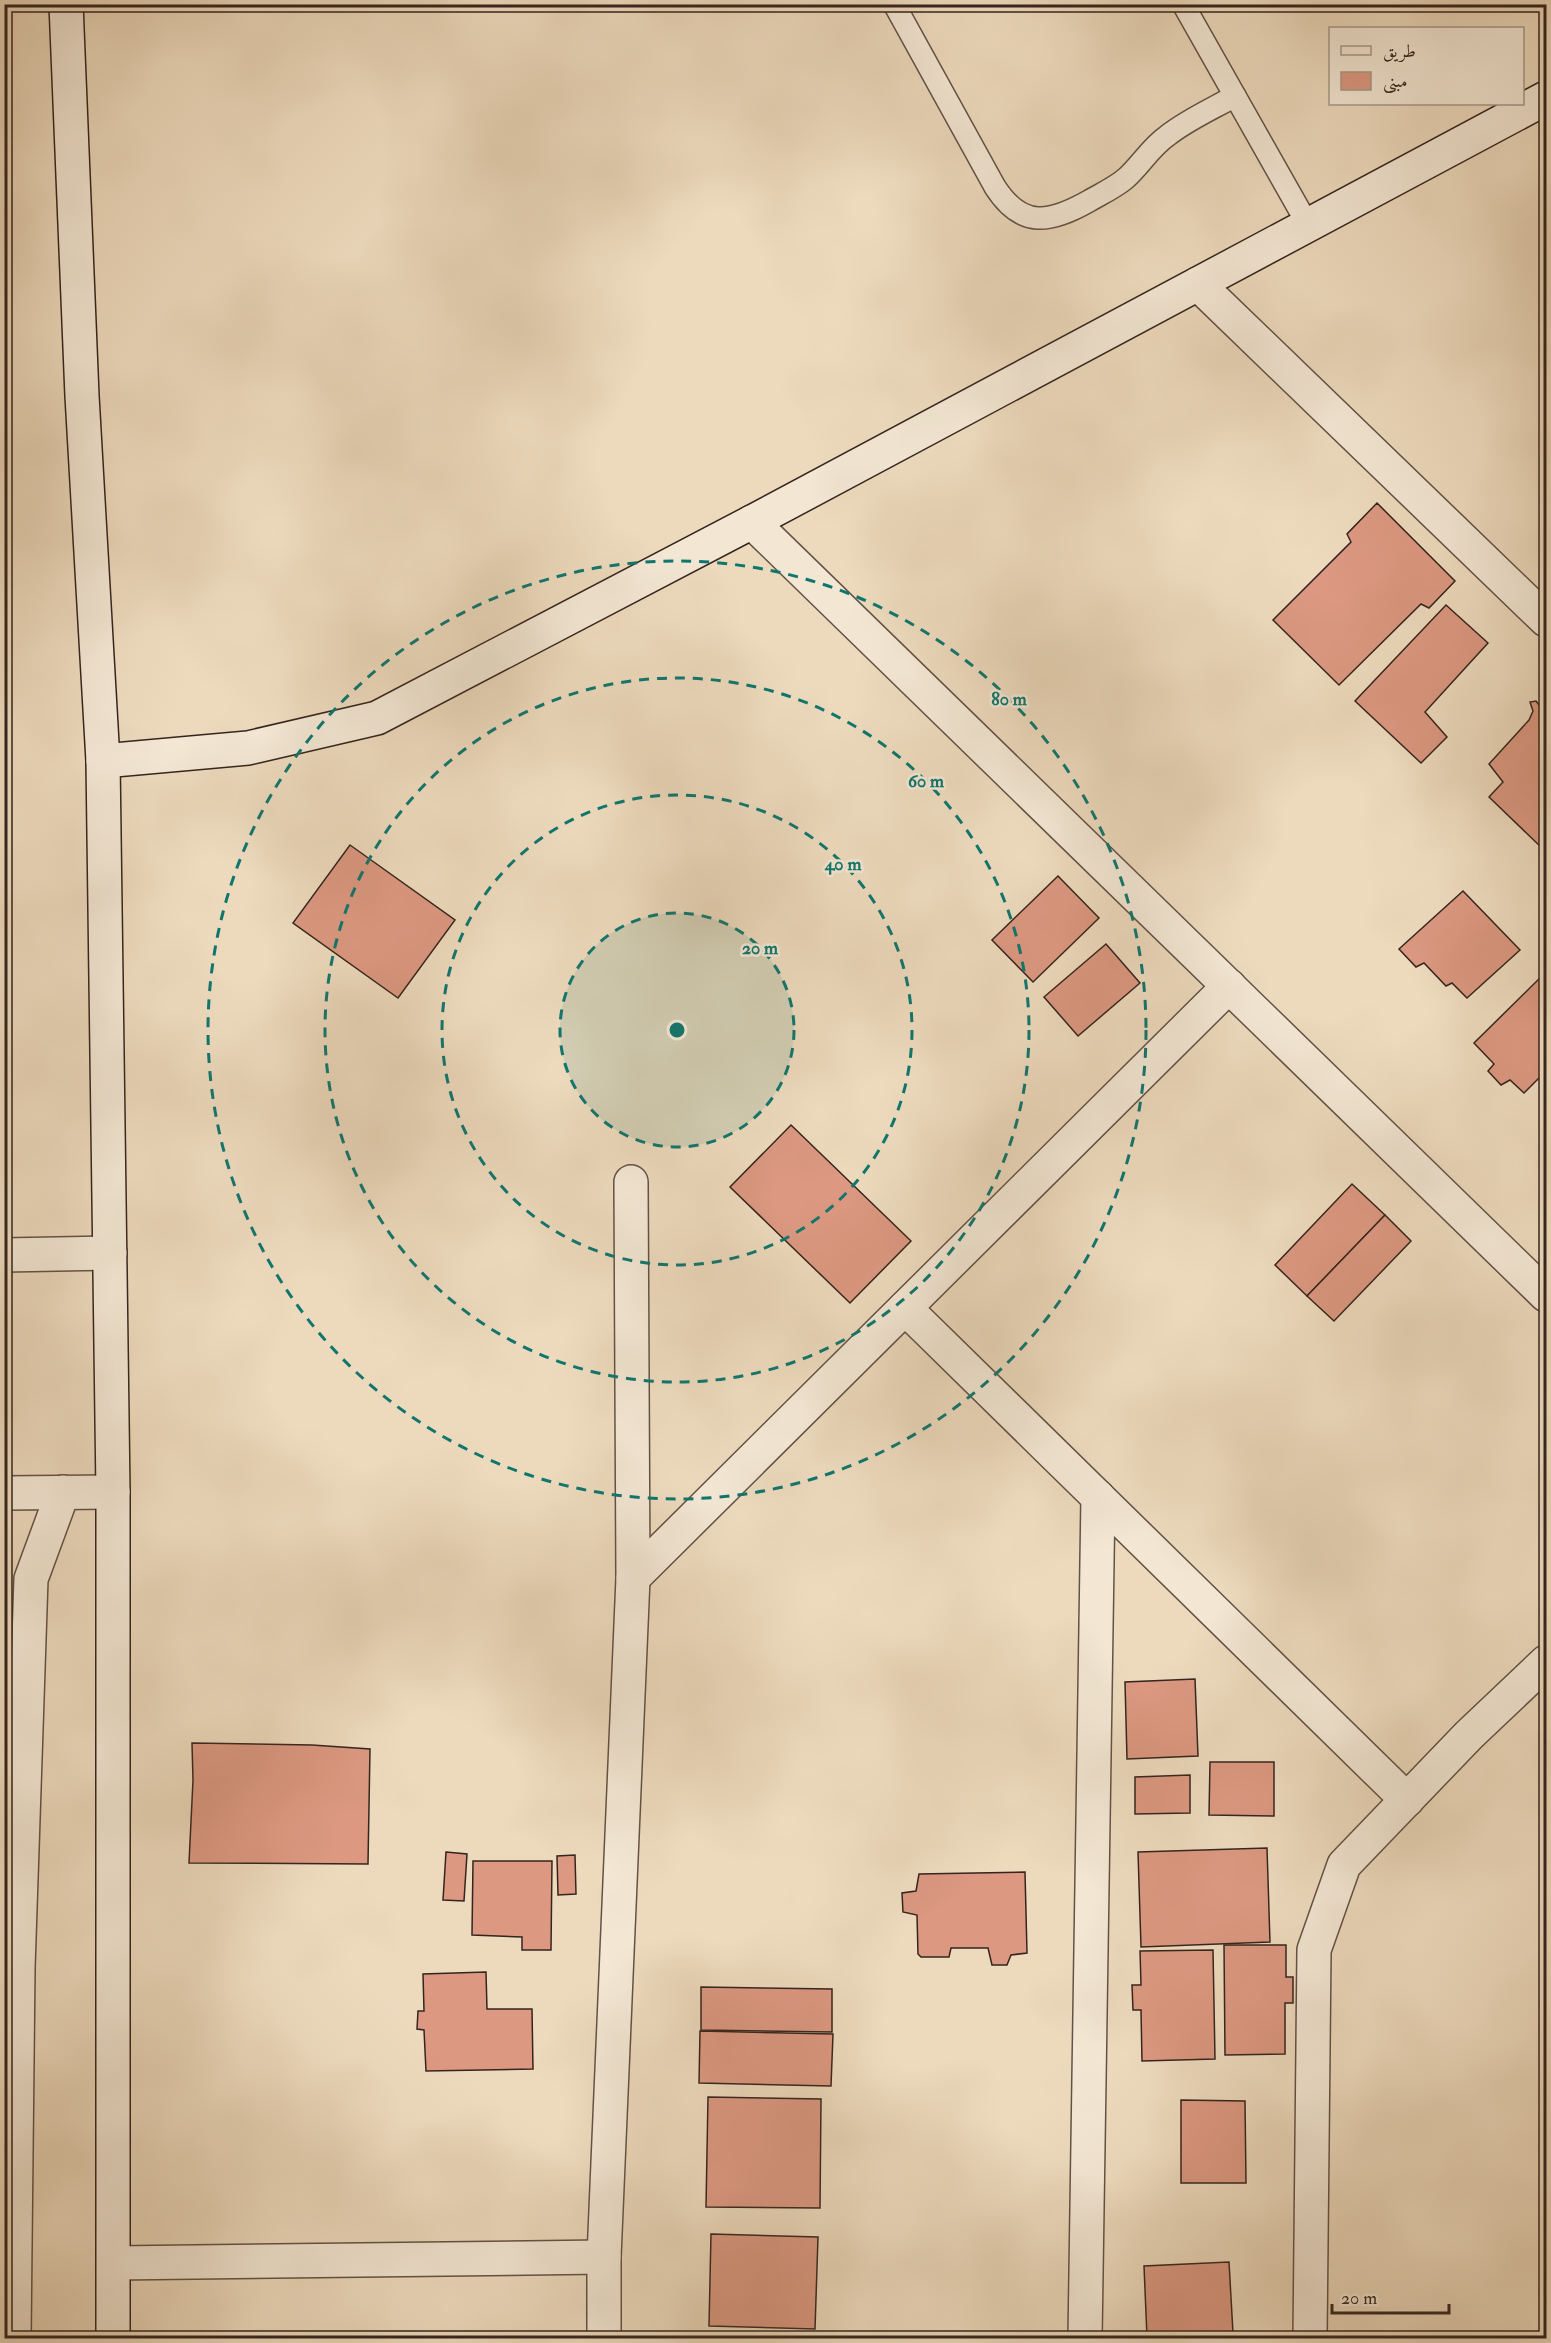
<svg xmlns="http://www.w3.org/2000/svg" width="1551" height="2343" viewBox="0 0 1551 2343" font-family="'IM FELL Double Pica',Amiri,serif">
  <rect width="100%" height="100%" fill="#eddabd"/>
  <filter id="stains"><feTurbulence type="fractalNoise" baseFrequency=".00333" numOctaves="4"/><feColorMatrix values="0 0 0 0 .2 0 0 0 0 .09 0 0 0 0 .02 0 0 0 .5 -.17"/></filter>
  <radialGradient id="worn" r=".72"><stop offset=".6" stop-color="#630" stop-opacity="0"/><stop offset="1" stop-color="#630" stop-opacity=".3"/></radialGradient>
  <g fill="#dc9881" stroke="#35251e" stroke-width="1.5">
    <path d="M1377 503 1455 581 1429 608 1421 604 1339 685 1273 620 1351 542 1347 534Z"/>
    <path d="M1446 605 1488 643 1425 712 1447 737 1421 763 1355 701Z"/>
    <path d="M1536 701 1542 709 1546 708V844L1542 848 1489 797 1503 782 1489 764 1529 720 1533 711 1530 702Z"/>
    <path d="M350 845 455 920 398 998 293 923Z"/>
    <path d="M1058 876 1099 918 1033 982 992 940Z"/>
    <path d="M1463 891 1520 950 1467 998 1452 983 1446 986 1424 963 1416 967 1399 949Z"/>
    <path d="M1106 944 1140 983 1078 1036 1044 997Z"/>
    <path d="M1546 972V1071L1524 1093 1510 1080 1501 1085 1488 1071 1494 1064 1474 1043Z"/>
    <path d="M791 1125 911 1241 850 1303 730 1187Z"/>
    <path d="M1352 1184 1385 1215 1307 1296 1275 1265Z"/>
    <path d="M1385 1215 1411 1241 1334 1321 1307 1296Z"/>
    <path d="M1195 1679 1198 1756 1127 1759 1125 1682Z"/>
    <path d="M192 1743 312 1745 370 1749 368 1864 189 1863 193 1780Z"/>
    <path d="M1210 1762H1274V1816L1209 1815Z"/>
    <path d="M1190 1775V1813L1135 1814V1777Z"/>
    <path d="M1267 1848 1270 1942 1141 1947 1138 1852Z"/>
    <path d="M446 1852 467 1854 464 1901 443 1900Z"/>
    <path d="M575 1855 576 1894 558 1895 557 1856Z"/>
    <path d="M473 1861H552L551 1950H522V1937L472 1935Z"/>
    <path d="M1025 1872 1027 1953 1011 1955 1007 1965H992L988 1948H951L949 1957H921L918 1954 917 1915 903 1912 902 1893 916 1891 919 1874Z"/>
    <path d="M1224 1945H1286V1977H1293V2003H1285V2054L1225 2055Z"/>
    <path d="M1213 1950 1215 2059 1142 2061 1141 2010H1133L1132 1985H1141L1140 1951Z"/>
    <path d="M486 1972 487 2009H532L533 2069 426 2071 424 2030 417 2029 418 2011H424L423 1974Z"/>
    <path d="M701 1987 832 1989V2032L701 2030Z"/>
    <path d="M700 2031 833 2034 831 2086 699 2083Z"/>
    <path d="M708 2097 821 2099 820 2208 706 2207Z"/>
    <path d="M1181 2100 1245 2101 1246 2183H1181Z"/>
    <path d="M711 2234 818 2237 815 2329 709 2326Z"/>
    <path d="M1229 2262 1233 2333 1147 2337 1144 2266Z"/>
  </g>
  <g fill="none" stroke-linecap="round" stroke-linejoin="round">
    <defs>
      <g id="lane">
        <path d="M894 4 995 187C1022 229 1050 223 1089 201 1101 194 1114 188 1125 179 1140 166 1150 148 1167 136 1187 120 1212 109 1235 96"/>
        <path d="M1183 4 1308 225"/>
      </g>
      <g id="street">
        <path d="M1198 284 1546 620"/>
        <path d="M752 522 1546 1295"/>
        <path d="M4 1255 110 1253"/>
        <path d="M905 1308 1407 1800"/>
        <path d="M4 1493 113 1492"/>
        <path d="M633 1578 1229 986"/>
        <path d="M114 2263 604 2257"/>
        <path d="M14 2338 18 1968 31 1579 63 1492"/>
        <path d="M604 2338V2257L633 1578 631 1182"/>
        <path d="M1085 2338 1098 1497"/>
        <path d="M1310 2338 1314 1950 1344 1865 1469 1735 1546 1662"/>
      </g>
      <g id="secondary">
        <path d="M66 4 82 396 103 761 113 1492V2338"/>
        <path d="M103 761 248 748 377 718 752 522 1546 98"/>
      </g>
    </defs>
    <use href="#lane" stroke="#635246" stroke-width="24"/>
    <use href="#street" stroke="#635246" stroke-width="36"/>
    <use href="#secondary" stroke="#35251e" stroke-width="36"/>
    <use href="#lane" stroke="#f3e7d4" stroke-width="21"/>
    <use href="#street" stroke="#f3e7d4" stroke-width="33"/>
    <use href="#secondary" stroke="#f3e7d4" stroke-width="33"/>
  </g>
  <circle cx="677" cy="1030" r="117" fill="#0f766e" fill-opacity=".12"/>
  <g fill="none" stroke="#0f766e" stroke-width="3" stroke-dasharray="10 8">
    <circle cx="677" cy="1030" r="117"/>
    <circle cx="677" cy="1030" r="235"/>
    <circle cx="677" cy="1030" r="352"/>
    <circle cx="677" cy="1030" r="469"/>
  </g>
  <circle cx="677" cy="1030" r="9" fill="#0f766e" stroke="#f3e7d4" stroke-width="3"/>
  <g font-size="18" text-anchor="middle" font-weight="bold" fill="#0f766e" stroke="#f3e7d4" stroke-width="5" stroke-linejoin="round" paint-order="stroke">
    <text x="1009" y="705">80 m</text>
    <text x="926" y="787">60 m</text>
    <text x="843" y="870">40 m</text>
    <text x="760" y="954">20 m</text>
  </g>
  <rect width="1551" height="2343" fill="none" stroke="#eddabd" stroke-width="24"/>
  <rect x="6" y="6" width="1539" height="2331" fill="none" stroke="#35251e" stroke-width="3"/>
  <rect x="12" y="12" width="1527" height="2319" fill="none" stroke="#35251e" stroke-width="1.5"/>
  <rect x="1329" y="27" width="195" height="78" fill="#f3e7d4" stroke="#a7998b" stroke-width="1.5"/>
  <rect x="1341" y="46" width="30" height="9" fill="#f3e7d4" stroke="#a7998b" stroke-width="1.5"/>
  <text x="1383" y="57" font-size="18" fill="#35251e">طريق</text>
  <rect x="1341" y="72" width="30" height="18" fill="#dc9881" stroke="#a7998b" stroke-width="1.5"/>
  <text x="1383" y="87" font-size="18" fill="#35251e">مبنى</text>
  <path d="M1332 2304v9h117v-9" fill="none" stroke="#35251e" stroke-width="3"/>
  <text x="1341" y="2304" font-size="18" fill="#35251e" stroke="#f3e7d4" stroke-width="4.5" paint-order="stroke">20 m</text>
  <rect width="100%" height="100%" filter="url(#stains)"/>
  <rect width="100%" height="100%" fill="url(#worn)"/>
</svg>
